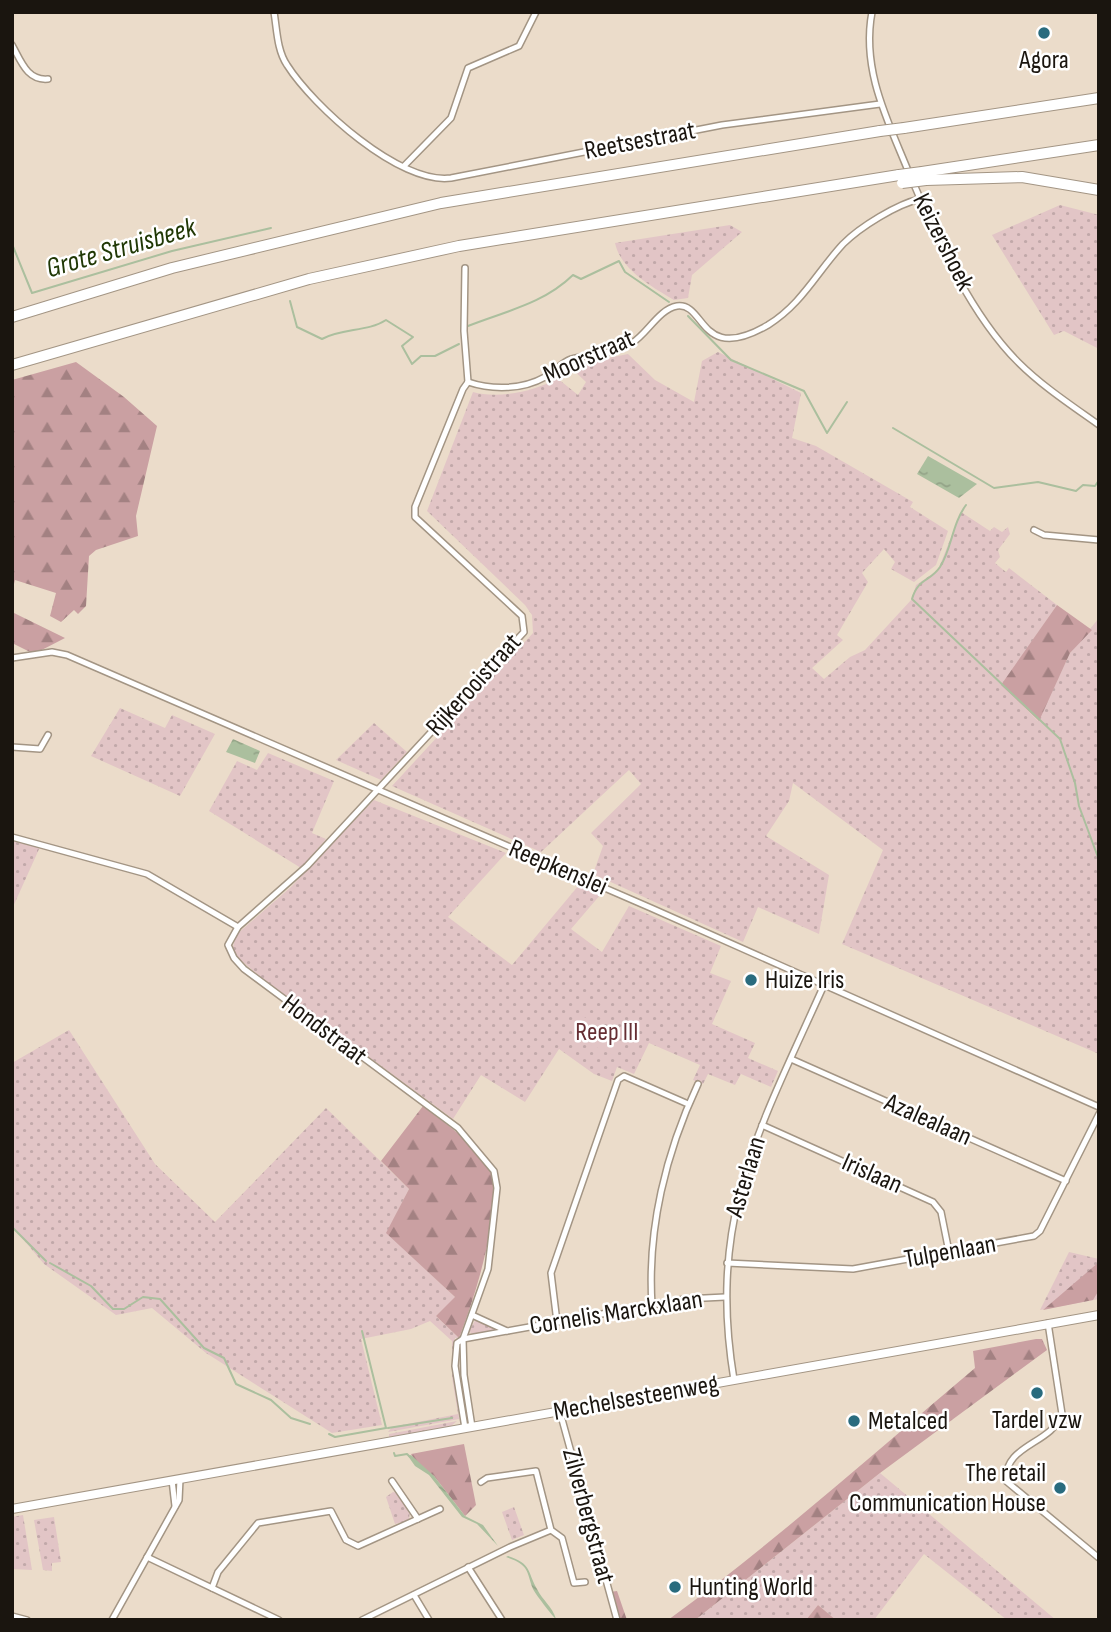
<svg xmlns="http://www.w3.org/2000/svg" width="1111" height="1632" viewBox="0 0 1111 1632" font-family="'Sofia Sans Condensed',sans-serif">
  <defs>
    <pattern id="green-dots" width="8" height="8" patternUnits="userSpaceOnUse" patternTransform="scale(1.75)"><rect width="8" height="8" fill="#e2c5c6"/><path d="M2 2h.1M6 6h.1" fill="none" stroke="#c1a8a9" stroke-width="1.8" stroke-linecap="round"/></pattern>
    <pattern id="forest-firs" width="22" height="20" patternUnits="userSpaceOnUse" patternTransform="scale(1.75)"><rect width="22" height="20" fill="#caa0a2"/><path d="M5 1l3.5 6h-7zM16 11l3.5 6h-7z" fill="#a38182"/></pattern>
    <pattern id="water-ripples" width="26" height="14" patternUnits="userSpaceOnUse" patternTransform="scale(1.75)"><rect width="26" height="14" fill="#abbf9e"/><path d="M2 4q2-2 4 0t4 0M15 11q2-2 4 0t4 0" fill="none" stroke="#93a387"/></pattern>
  </defs>
  <rect width="100%" height="100%" fill="#ebdcca"/>
  <g fill="url(#green-dots)">
    <path d="M1060 205 1099 215V349L1064 331 1054 335 992 235Z"/>
    <path d="M730 225 742 232 692 275 688 298 674 300C651 286 621 270 615 243Z"/>
    <path d="M718 352 801 393 792 438 816 446 913 502 910 507 948 531 936 565 914 582 891 569 895 562 884 549 862 573 868 582 837 635 843 640 812 668 824 679 850 657 865 650 912 599 916 585 938 570 961 512 990 531 994 527 1002 532 1008 527 1010 534 998 550 1000 557 995 563 1006 572 1009 568 1057 605 1002 685 1038 721 1070 653 1099 618V1054L842 944 883 850 793 783 789 801 766 836 829 875 819 934 758 907 743 942 593 874 603 846 591 833 641 784 629 770 541 852 392 786 533 633 532 615 525 605 427 511 473 392C496 399 536 392 557 378L578 395 586 382 569 366 628 354 655 380 694 402 702 361Z"/>
    <path d="M120 708 165 728 172 715 215 734 180 796 91 756Z"/>
    <path d="M374 723 407 752 381 780 336 760Z"/>
    <path d="M268 753 334 781 312 833 326 839 301 868 209 811 237 761 257 770Z"/>
    <path d="M374 800 506 853 448 917 512 965 579 885 601 894 571 929 602 952 629 906 721 946 710 973 731 981 712 1024 755 1043 748 1058 778 1071 771 1087 741 1074 735 1085 708 1074 703 1084 693 1080 700 1065 649 1043 634 1074 617 1067 612 1081 594 1074 559 1049 525 1102 481 1075 453 1119 262 978 236 956 233 947 236 935 291 887Z"/>
    <path d="M12 841 40 847 12 909Z"/>
    <path d="M69 1030 155 1164 215 1222 326 1108 409 1189 387 1233 456 1298 436 1316 459 1338H455L453 1360 459 1419 388 1432 392 1427 458 1414 452 1377V1341L430 1321 411 1329 361 1339 382 1425 332 1433 206 1353 152 1308 116 1315 44 1264 12 1226V1063Z"/>
    <path d="M1069 1252 1099 1259V1299L1040 1310Z"/>
    <path d="M476 1319 499 1330 472 1334 469 1331Z"/>
    <path d="M457 1421 450 1427 389 1437V1434Z"/>
    <path d="M880 1473 1056 1620H1007L924 1554 874 1620H836L818 1605 806 1620H695Z"/>
    <path d="M393 1492 397 1493 410 1511 409 1520 395 1524 386 1497Z"/>
    <path d="M514 1507 524 1535 512 1540 502 1512Z"/>
    <path d="M23 1515 32 1570 12 1569V1517Z"/>
    <path d="M54 1517 61 1562 52 1563V1571L43 1570 34 1520Z"/>
  </g>
  <g fill="url(#forest-firs)">
    <path d="M76 362 124 397 157 426 136 516 138 536 96 550 89 556 86 606 78 614 74 610 61 622 50 616 56 593 15 580 12 592V380Z"/>
    <path d="M1057 605 1092 630 1070 653 1039 721 1001 685Z"/>
    <path d="M12 612 65 638 34 654 12 643Z"/>
    <path d="M423 1106C444 1123 472 1141 487 1164 508 1197 473 1303 459 1338L436 1316 455 1297 386 1233 409 1189 381 1161Z"/>
    <path d="M1099 1262V1290L1093 1300 1043 1310Z"/>
    <path d="M1036 1339H1042L1047 1350 880 1473 695 1620H668C775 1542 874 1453 975 1368L973 1351Z"/>
    <path d="M464 1444 476 1505 465 1516 434 1476 417 1464 411 1454Z"/>
    <path d="M617 1591 627 1620H620L610 1592Z"/>
    <path d="M818 1605 836 1620H806Z"/>
  </g>
  <path fill="#e2c5c6" d="M582 1016 622 1035 613 1055 572 1036Z"/>
  <g fill="url(#water-ripples)">
    <path d="M928 456 977 484 959 498 917 474Z"/>
    <path d="M233 739 260 751 255 763 226 752Z"/>
    <path d="M411 1455 434 1476 465 1516 483 1525 498 1546 477 1524 462 1517 429 1475 415 1466 408 1456Z"/>
    <path d="M508 1556C532 1564 527 1571 537 1589 543 1601 552 1606 556 1619 553 1617 534 1592 533 1589 526 1571 530 1565 506 1557Z"/>
  </g>
  <g fill="none" stroke-linecap="round" stroke-linejoin="round">
    <g stroke="#abbf9e" stroke-width="2">
      <path d="M12 244 32 293 172 251 271 228"/>
      <path d="M290 301 297 327 322 339C342 328 368 332 386 320L413 337 402 346 412 364 421 356H435L459 344"/>
      <path d="M688 316 731 360 804 391 827 433 847 402"/>
      <path d="M468 326C506 311 543 304 573 275L581 279 619 261 625 272 669 302"/>
      <path d="M893 428 994 488 1038 482 1076 491 1083 485 1095 486 1099 480"/>
      <path d="M966 505C952 524 952 548 940 567 930 582 918 578 912 599L1060 739 1075 783 1079 806 1099 860"/>
      <path d="M12 1227 46 1261"/>
      <path d="M50 1263 91 1286 113 1309H124L143 1297 160 1299 204 1348 224 1358 236 1384 271 1400 291 1418 310 1424"/>
      <path d="M362 1331 386 1428"/>
      <path d="M388 1428 452 1418"/>
      <path d="M329 1434 335 1437 386 1428"/>
      <path d="M394 1453 395 1456 407 1454 410 1457"/>
    </g>
    <defs>
      <g id="minor">
        <path d="M274 12C277 30 277 50 287 65 313 106 400 185 451 178L722 125 880 104"/>
        <path d="M872 12C861 70 888 121 909 173"/>
        <path d="M12 45C21 61 27 81 48 79"/>
        <path d="M404 166 451 118 468 68 519 46 536 12"/>
        <path d="M913 182C938 242 972 316 1018 362 1042 386 1071 405 1099 425"/>
        <path d="M465 268 464 331 468 382"/>
        <path d="M468 382 463 389 415 507V517L522 616 524 632 307 866 238 927 228 945 234 958 244 969 458 1128 494 1171 497 1188 488 1269 463 1339 464 1375 472 1427"/>
        <path d="M468 382C492 390 522 390 545 377 555 372 560 363 571 359 590 354 616 354 632 343 647 334 659 309 677 306 706 302 699 365 768 325 802 304 817 272 843 244 860 227 897 204 920 199"/>
        <path d="M1034 530 1044 535 1099 540"/>
        <path d="M12 658 52 652 67 655 651 908 1099 1107"/>
        <path d="M12 747 40 749 48 735"/>
        <path d="M12 837 147 874 238 927"/>
        <path d="M791 1059 1066 1181"/>
        <path d="M762 1125 933 1202 941 1212 949 1252"/>
        <path d="M727 1263 853 1269 1034 1236 1040 1231 1099 1114"/>
        <path d="M652 1305C647 1229 666 1152 698 1084"/>
        <path d="M472 1315 507 1331"/>
        <path d="M557 1322 551 1273 618 1080 624 1076 688 1104"/>
        <path d="M1048 1323 1062 1414C1051 1445 1004 1444 1006 1481L1099 1558"/>
        <path d="M463 1339 685 1299 725 1297"/>
        <path d="M463 1339 457 1343 455 1366 465 1428"/>
        <path d="M734 1380C707 1217 760 1128 824 985"/>
        <path d="M560 1412 617 1620"/>
        <path d="M172 1480 175 1506"/>
        <path d="M392 1481 418 1519"/>
        <path d="M481 1482 487 1478 536 1471 551 1530 562 1538 574 1583 585 1582"/>
        <path d="M147 1557 279 1620"/>
        <path d="M468 1567 502 1620"/>
        <path d="M212 1588 218 1572 258 1523 331 1511 346 1540 358 1546 440 1509"/>
        <path d="M414 1595 429 1620"/>
        <path d="M12 1616 27 1620"/>
        <path d="M112 1620 179 1500 180 1479"/>
        <path d="M362 1620 510 1547 551 1530"/>
      </g>
      <path id="primary" d="M12 1509 1099 1315"/>
      <g id="motorway">
        <path d="M904 128 1099 98"/>
        <path d="M922 172 1099 145"/>
        <path d="M926 180 1022 177 1099 190"/>
        <path d="M12 317 172 268 441 203 880 131"/>
        <path d="M12 365 309 279 459 246 899 175"/>
      </g>
    </defs>
    <use href="#minor" stroke="#a39584" stroke-width="8"/>
    <use href="#primary" stroke="#a39584" stroke-width="10"/>
    <use href="#motorway" stroke="#a39584" stroke-width="12"/>
    <use href="#minor" stroke="#fff" stroke-width="5"/>
    <use href="#primary" stroke="#fff" stroke-width="8"/>
    <use href="#motorway" stroke="#fff" stroke-width="10"/>
    <defs>
      <g id="motorway-bridge">
        <path d="M880 131 904 128"/>
        <path d="M899 175 922 172"/>
        <path d="M902 183 926 180"/>
      </g>
    </defs>
    <use href="#motorway-bridge" stroke="#a39584" stroke-width="12" stroke-linecap="butt"/>
    <use href="#motorway-bridge" stroke="#fff" stroke-width="10"/>
  </g>
  <g fill="#296b7e" stroke="#fff" stroke-width="2.5">
    <circle cx="1044" cy="33" r="7"/>
    <circle cx="751" cy="980" r="7"/>
    <circle cx="1037" cy="1393" r="7"/>
    <circle cx="854" cy="1421" r="7"/>
    <circle cx="1060" cy="1488" r="7"/>
    <circle cx="675" cy="1587" r="7"/>
  </g>
  <g text-anchor="middle" dominant-baseline="central" stroke-width="5" stroke-linejoin="round" paint-order="stroke">
    <g font-size="26" fill="#1a150f" stroke="#fff" text-anchor="start">
      <text x="1044" y="60" text-anchor="middle">Agora</text>
      <text x="765" y="980">Huize Iris</text>
      <text x="1037" y="1420" text-anchor="middle">Tardel vzw</text>
      <text x="868" y="1421">Metalced</text>
      <text x="1046" y="1473" text-anchor="end">The retail<tspan x="1046" dy="30">Communication House</tspan></text>
      <text x="689" y="1587">Hunting World</text>
    </g>
    <g font-size="26" fill="#1a150f" stroke="#fff">
      <text transform="translate(640 141) rotate(-11)">Reetsestraat</text>
      <text transform="translate(943 242) rotate(63)">Keizershoek</text>
      <text transform="translate(589 357) rotate(-24)">Moorstraat</text>
      <text transform="translate(474 685) rotate(-48)">Rijkerooistraat</text>
      <text transform="translate(558 868) rotate(23)">Reepkenslei</text>
      <text transform="translate(324 1030) rotate(37)">Hondstraat</text>
      <text transform="translate(928 1120) rotate(24)">Azalealaan</text>
      <text transform="translate(872 1174) rotate(24)">Irislaan</text>
      <text transform="translate(746 1177) rotate(-73)">Asterlaan</text>
      <text transform="translate(950 1252) rotate(-10)">Tulpenlaan</text>
      <text transform="translate(616 1313) rotate(-9)">Cornelis Marckxlaan</text>
      <text transform="translate(636 1398) rotate(-10)">Mechelsesteenweg</text>
      <text transform="translate(588 1516) rotate(75)">Zilverbergstraat</text>
    </g>
    <g font-size="26" fill="#652e33" stroke="#fff">
      <text x="607" y="1032">Reep III</text>
    </g>
    <g font-size="28" font-style="italic" fill="#203805" stroke="#fff">
      <text transform="translate(121 248) rotate(-16)">Grote Struisbeek</text>
    </g>
  </g>
  <rect width="1111" height="1632" fill="none" stroke="#1a150f" stroke-width="28"/>
</svg>
